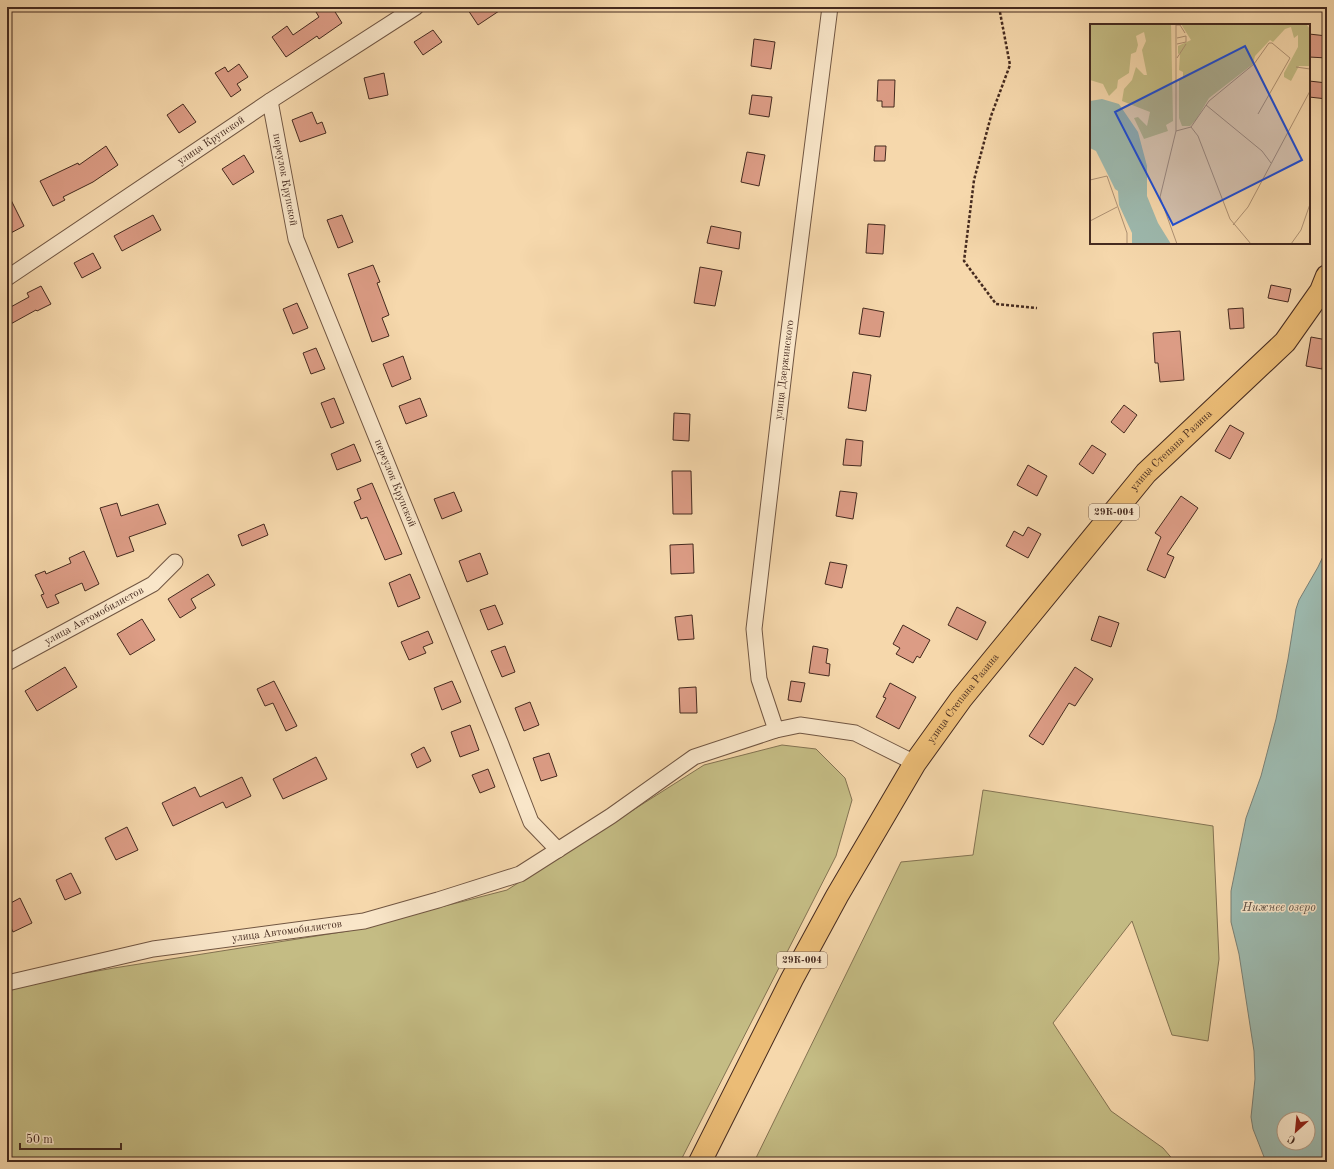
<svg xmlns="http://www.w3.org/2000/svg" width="1334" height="1169" viewBox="0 0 1334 1169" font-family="'Old Standard TT',serif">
  <rect width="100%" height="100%" fill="#f6d8ac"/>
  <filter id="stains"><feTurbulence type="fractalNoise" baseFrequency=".005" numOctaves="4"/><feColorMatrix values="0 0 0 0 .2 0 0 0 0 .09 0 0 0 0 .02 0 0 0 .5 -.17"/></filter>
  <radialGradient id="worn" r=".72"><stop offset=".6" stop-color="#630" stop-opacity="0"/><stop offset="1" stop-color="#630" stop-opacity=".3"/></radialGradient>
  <g fill="#c4bc84" stroke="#847352">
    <path d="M782 745 816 749 845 778 852 800 836 856 680 1162H7V987L114 968 348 931 507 890 704 765Z"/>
    <path d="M983 790 1213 826 1219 959 1208 1041 1172 1035 1132 921 1053 1023 1111 1111 1163 1148 1175 1162H754L901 862 973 855Z"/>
  </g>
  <path fill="#9db9ae" stroke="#7a8075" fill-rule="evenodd" d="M1327 548V1162H1266L1253 1129 1251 1117 1255 1079 1254 1051 1239 954 1231 922V891L1246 818 1261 776 1276 719 1288 659 1296 609 1299 600 1318 567ZM1284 1119H1308V1143H1284Z"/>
  <g fill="#dc9c85" stroke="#452a1f">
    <path d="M323 7H332L342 23 319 39 317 36 286 57 272 37 287 26 293 35 319 17 316 12Z"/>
    <path d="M466 7H505L478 25Z"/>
    <path d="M433 30 442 42 423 55 414 42Z"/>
    <path d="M1309 34 1327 36V58L1309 57Z"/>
    <path d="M754 39 775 42 771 69 751 66Z"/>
    <path d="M239 64 248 77 237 84 241 90 231 97 215 73 225 67 228 72Z"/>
    <path d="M384 73 388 95 369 99 364 78Z"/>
    <path d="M878 80H895L894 107H882V101H877Z"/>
    <path d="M1309 81 1327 83V99L1309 97Z"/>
    <path d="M752 95 772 97 769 117 749 114Z"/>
    <path d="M183 104 196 122 179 133 167 115Z"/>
    <path d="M312 112 317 124 322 122 326 133 300 142 292 120Z"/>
    <path d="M106 146 118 165 93 182 63 197 65 200 53 206 40 181 78 163 79 165Z"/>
    <path d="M875 146H886L885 161H874Z"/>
    <path d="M747 152 765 155 759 186 741 182Z"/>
    <path d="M244 155 254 172 233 185 222 169Z"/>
    <path d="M7 192 24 226 7 235Z"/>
    <path d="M153 215 161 230 122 251 114 236Z"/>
    <path d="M342 215 353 242 338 248 327 220Z"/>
    <path d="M868 224 885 225 883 254 866 253Z"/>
    <path d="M711 226 741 232 739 249 707 243Z"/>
    <path d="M93 253 101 268 82 278 74 263Z"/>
    <path d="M373 265 380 282 377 283 389 315 382 318 389 336 372 342 348 274Z"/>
    <path d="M700 267 722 271 715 306 694 303Z"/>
    <path d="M1271 285 1291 289 1288 302 1268 298Z"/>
    <path d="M41 286 51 304 37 311 36 310 7 326V309L29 297 27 293Z"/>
    <path d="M297 303 308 328 293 334 283 309Z"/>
    <path d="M863 308 884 312 880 337 859 334Z"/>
    <path d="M1243 308 1244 328 1230 329 1228 309Z"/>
    <path d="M1180 331 1184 380 1160 382 1158 363H1155L1153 333Z"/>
    <path d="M1311 337 1327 340 1322 369 1306 366Z"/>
    <path d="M316 348 325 369 311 374 303 353Z"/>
    <path d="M403 356 411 379 392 387 383 364Z"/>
    <path d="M853 372 871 375 866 411 848 408Z"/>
    <path d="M334 398 344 423 331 428 321 403Z"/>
    <path d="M420 398 427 416 406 424 399 406Z"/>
    <path d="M1124 405 1137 415 1124 433 1111 422Z"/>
    <path d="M674 413 690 414 689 441 673 440Z"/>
    <path d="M1230 425 1244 433 1230 459 1215 451Z"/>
    <path d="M846 439 863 441 861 466 843 465Z"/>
    <path d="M354 444 361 461 337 470 331 454Z"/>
    <path d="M1092 445 1106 454 1093 474 1079 464Z"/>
    <path d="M1028 465 1047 476 1037 496 1017 485Z"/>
    <path d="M672 471H691L692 514H673Z"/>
    <path d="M372 483 402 554 385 560 367 517 361 519 354 502 361 499 357 489Z"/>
    <path d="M840 491 857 493 853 519 836 516Z"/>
    <path d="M454 492 462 511 442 519 434 499Z"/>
    <path d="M1181 496 1198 508 1167 554 1174 557 1165 578 1147 570 1161 537 1155 533Z"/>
    <path d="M117 503 121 516 158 504 166 524 129 537 134 551 117 557 100 508Z"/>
    <path d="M264 524 268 535 242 546 238 535Z"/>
    <path d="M1028 527 1041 534 1028 558 1006 546 1014 531 1023 536Z"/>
    <path d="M693 544 694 573 671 574 670 545Z"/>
    <path d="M84 551 99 584 85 591 82 583 55 595 59 603 47 608 41 595 44 594 35 575 45 571 46 574 71 563 69 558Z"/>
    <path d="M480 553 488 574 467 582 459 561Z"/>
    <path d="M830 562 847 565 842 588 825 584Z"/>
    <path d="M208 574 215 585 191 599 196 608 180 618 168 599Z"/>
    <path d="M410 574 420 598 398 607 389 583Z"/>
    <path d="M495 605 503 624 488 630 480 610Z"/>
    <path d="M957 607 986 622 977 640 948 625Z"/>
    <path d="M692 615 694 639 678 640 675 617Z"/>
    <path d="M1099 616 1119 623 1111 647 1091 640Z"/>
    <path d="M142 619 155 640 130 655 117 634Z"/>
    <path d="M903 625 930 640 920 658 917 656 913 663 896 654 900 648 893 644Z"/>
    <path d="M428 631 433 643 423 647 426 653 409 660 401 642Z"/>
    <path d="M505 646 515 672 502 677 491 651Z"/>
    <path d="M813 646 828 649 826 663 830 664 829 676 809 673Z"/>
    <path d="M65 667 77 687 37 711 25 691Z"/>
    <path d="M1075 667 1093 679 1075 706 1069 703 1043 745 1029 736Z"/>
    <path d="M274 681 297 726 286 731 273 703 265 706 257 689Z"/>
    <path d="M452 681 461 702 442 710 434 688Z"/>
    <path d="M791 681 805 683 801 702 788 700Z"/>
    <path d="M890 683 916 697 899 729 876 717 886 698 883 697Z"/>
    <path d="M696 687 697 713H680L679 688Z"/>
    <path d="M530 702 539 725 524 731 515 708Z"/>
    <path d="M470 725 479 750 460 757 451 732Z"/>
    <path d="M424 747 431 761 417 768 411 754Z"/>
    <path d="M549 753 557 776 541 781 533 758Z"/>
    <path d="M316 757 327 779 283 799 273 779Z"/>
    <path d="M488 769 495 787 480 793 472 775Z"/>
    <path d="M242 777 251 796 226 808 223 802 173 826 162 803 195 787 200 797Z"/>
    <path d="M127 827 138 850 116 860 105 838Z"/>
    <path d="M71 873 81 893 65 900 56 880Z"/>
    <path d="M20 898 32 923 13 932 7 919V905Z"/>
  </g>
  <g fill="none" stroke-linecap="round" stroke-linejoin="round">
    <defs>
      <g id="street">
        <path id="s1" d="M270 101 296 239 500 742 531 822 558 850"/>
        <path id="s2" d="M7 278 270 101 416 7"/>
        <path id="s3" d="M7 663 153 584 175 562"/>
        <path id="s4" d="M776 730 759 679 754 629 787 347 830 7"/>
        <path id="s5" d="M7 983 153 949 364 921 438 900 520 874 611 816 694 757 776 730 800 725 855 733 915 763"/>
      </g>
      <g id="primary">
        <path id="s6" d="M700 1162 792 979 837 896 915 763 961 699 1146 473 1285 342 1321 291 1327 276"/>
      </g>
    </defs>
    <use href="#street" stroke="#715642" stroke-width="17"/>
    <use href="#primary" stroke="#452a1f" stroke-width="24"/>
    <path stroke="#452a1f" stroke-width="2.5" stroke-dasharray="3 2" stroke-linecap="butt" d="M999 7 1010 65 991 116 974 180 964 261 996 304 1037 308"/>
    <use href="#street" stroke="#f9e6c9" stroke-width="15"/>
    <use href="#primary" stroke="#ebbc76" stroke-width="22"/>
  </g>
  <g text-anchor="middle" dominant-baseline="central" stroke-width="3" stroke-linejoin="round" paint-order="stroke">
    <g fill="#f9e6c9" stroke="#7b6252" stroke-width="1">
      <rect x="1089" y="504" width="50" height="16" rx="3"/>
      <rect x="777" y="952" width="50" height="16" rx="3"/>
    </g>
    <g font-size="10" font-weight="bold" fill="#452a1f">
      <text x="1114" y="512">29К-004</text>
      <text x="802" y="960">29К-004</text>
    </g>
    <g font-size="11" fill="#452a1f" stroke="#f9e6c9">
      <text stroke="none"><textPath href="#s2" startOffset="246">улица Крупской</textPath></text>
      <text stroke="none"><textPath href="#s1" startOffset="80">переулок Крупской</textPath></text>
      <text stroke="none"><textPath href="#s4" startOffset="365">улица Дзержинского</textPath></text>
      <text stroke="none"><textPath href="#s6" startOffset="858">улица Степана Разина</textPath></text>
      <text stroke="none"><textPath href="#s1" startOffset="404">переулок Крупской</textPath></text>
      <text stroke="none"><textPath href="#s3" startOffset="99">улица Автомобилистов</textPath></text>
      <text stroke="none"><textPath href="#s6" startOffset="534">улица Степана Разина</textPath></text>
      <text stroke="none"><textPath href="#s5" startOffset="285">улица Автомобилистов</textPath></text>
    </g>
    <g font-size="12" font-style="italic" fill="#5b4e43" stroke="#f9e6c9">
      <text x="1279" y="908">Нижнее озеро</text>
    </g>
  </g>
  <g transform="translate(1090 24)">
    <rect width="220" height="220" fill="#f6d8ac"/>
    <path d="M0 0H81L83 97 76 101 78 107 54 115 44 94 48 93 57 102 60 88 32 77 34 65 42 56 46 43 54 51H57L52 26 56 17 54 8 46 12 48 21 46 28 41 30 39 49 28 56 27 64 19 72 13 60 0 56ZM91 0H216L220 5V42H209L201 57 194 53V49L208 23V11L204 14 201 3 195 5 183 18 180 16 165 32 163 40 119 74 106 96 100 102H92L89 94V56L93 54V48L89 46 90 29 88 30V22L101 16Z" fill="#c4bc84"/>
    <path d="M12 75 29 80 48 108 57 142V172L68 199 81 220 42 219V209L29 181 28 167 25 165 6 127 0 124V77Z" fill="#9db9ae"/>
    <path fill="none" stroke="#af9274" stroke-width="1" d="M86 0V107L70 173 87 220M86 1H90L95 9M87 14 96 12V18L87 20M87 34 96 20M206 43 220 45M116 81 172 127 181 139M101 103 108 112 140 195 161 220M86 107 101 103 119 77 164 40 179 19H182L200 34 168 90M0 156 17 152 37 209V220M0 197 27 183M143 201 158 183 220 67M201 220 211 206 220 180"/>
    <path fill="#1d4ed8" fill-opacity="0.15" stroke="#1d4ed8" stroke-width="2" d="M155 22 212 136 83 201 25 88Z"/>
    <rect width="220" height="220" fill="none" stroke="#452a1f" stroke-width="2"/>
  </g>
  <rect width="1334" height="1169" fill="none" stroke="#f6d8ac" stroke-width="24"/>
  <rect x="8" y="8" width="1318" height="1153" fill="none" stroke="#452a1f" stroke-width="2"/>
  <rect x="12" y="12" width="1310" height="1145" fill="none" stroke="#452a1f"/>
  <g transform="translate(1296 1131) rotate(207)"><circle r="19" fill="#f9e6c9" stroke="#b19b85"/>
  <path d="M0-3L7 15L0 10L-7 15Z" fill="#8f2418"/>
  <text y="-6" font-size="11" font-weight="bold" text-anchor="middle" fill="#452a1f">С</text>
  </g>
  <path d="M20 1143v6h101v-6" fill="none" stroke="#452a1f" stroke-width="2"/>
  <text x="26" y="1143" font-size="12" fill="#452a1f" stroke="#f9e6c9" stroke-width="3" paint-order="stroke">50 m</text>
  <rect width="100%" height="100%" filter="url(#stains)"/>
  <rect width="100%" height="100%" fill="url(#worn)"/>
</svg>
